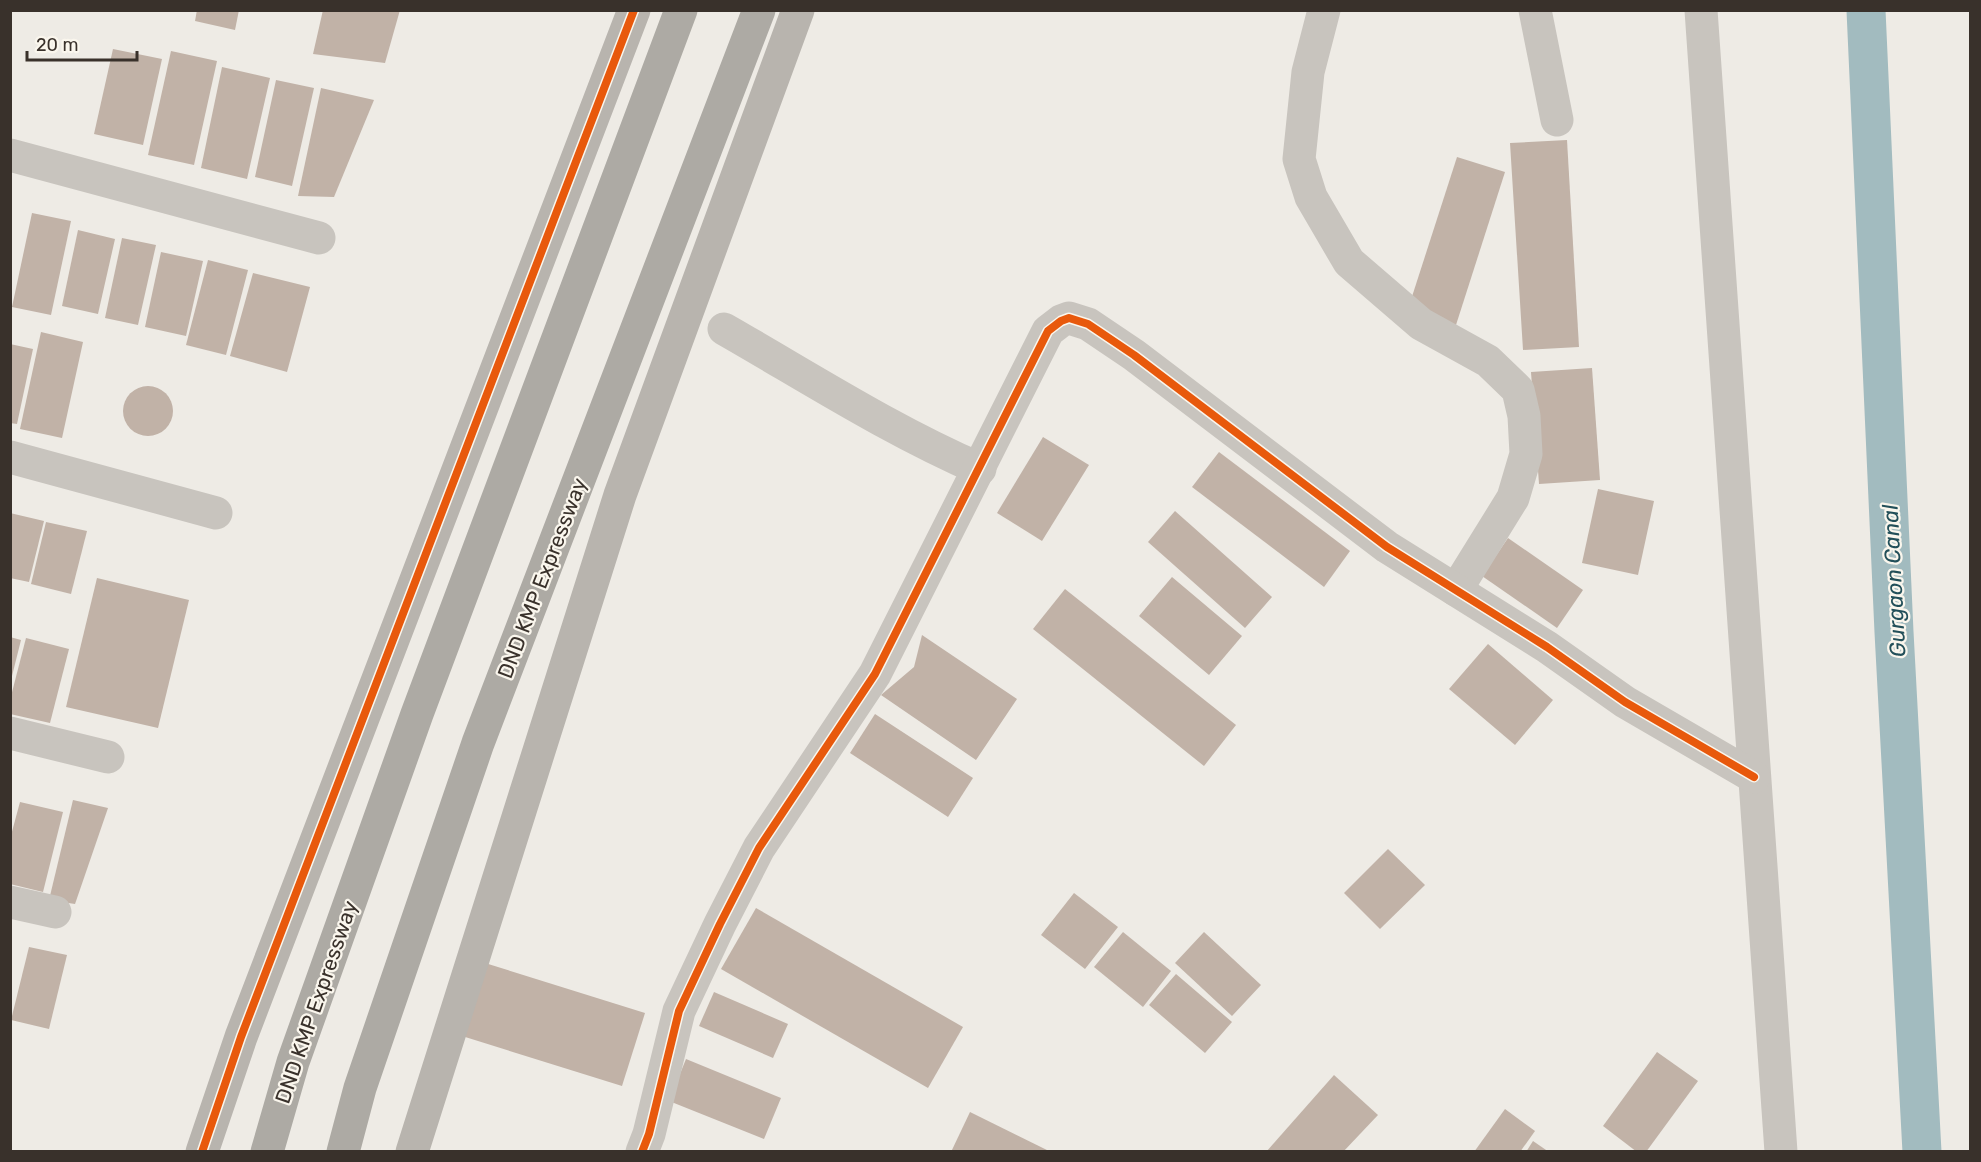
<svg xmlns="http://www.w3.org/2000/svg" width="1981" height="1162" viewBox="0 0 1981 1162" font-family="Rubik,sans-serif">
  <rect width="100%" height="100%" fill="#eeebe5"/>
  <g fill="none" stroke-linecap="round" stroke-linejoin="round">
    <path stroke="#a2bbbf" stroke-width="39" d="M1866 10 1894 632 1922 1152"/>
  </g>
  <g fill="#c1b2a7">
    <path d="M197 10H239L235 30 195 21Z"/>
    <path d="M323 10H400L385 63 313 54Z"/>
    <path d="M113 49 162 59 143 145 94 134Z"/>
    <path d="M171 51 217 61 194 165 148 155Z"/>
    <path d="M222 67 270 78 247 179 201 168Z"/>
    <path d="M276 80 314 88 292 186 255 177Z"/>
    <path d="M321 88 374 100 334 197 298 196Z"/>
    <path d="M1567 140 1579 347 1523 350 1510 143Z"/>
    <path d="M1457 157 1505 172 1456 325 1408 309Z"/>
    <path d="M32 213 71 221 51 315 12 307Z"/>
    <path d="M78 230 115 239 98 314 62 306Z"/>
    <path d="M122 238 156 245 138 325 105 318Z"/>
    <path d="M161 252 203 261 186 336 145 327Z"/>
    <path d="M208 260 248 270 226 355 186 345Z"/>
    <path d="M253 273 310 287 287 372 230 356Z"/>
    <path d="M41 332 83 342 62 438 20 429Z"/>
    <path d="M10 344 33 349 17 424 10 423Z"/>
    <path d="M1592 368 1600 480 1539 484 1531 372Z"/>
    <circle cx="148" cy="411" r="25"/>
    <path d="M1043 437 1089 465 1042 541 997 513Z"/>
    <path d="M1219 452 1350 551 1324 587 1192 487Z"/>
    <path d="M1598 489 1654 501 1638 575 1582 563Z"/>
    <path d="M1175 511 1272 597 1245 628 1148 542Z"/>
    <path d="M10 513 44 521 29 582 10 578Z"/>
    <path d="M46 522 87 531 71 594 31 584Z"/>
    <path d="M1508 538 1583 590 1557 628 1482 576Z"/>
    <path d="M1172 577 1242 636 1209 675 1139 616Z"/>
    <path d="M97 578 189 600 158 728 66 707Z"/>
    <path d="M1065 589 1236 725 1204 766 1033 629Z"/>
    <path d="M922 635 1017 699 976 760 881 695 914 667Z"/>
    <path d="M10 637 21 640 11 680H10Z"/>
    <path d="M26 638 69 649 50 723 10 714V700Z"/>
    <path d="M1488 644 1553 700 1515 745 1449 689Z"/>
    <path d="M875 714 973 778 948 817 850 753Z"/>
    <path d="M73 800 108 808 75 904 49 900Z"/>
    <path d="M20 802 63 812 43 892 10 884V839Z"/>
    <path d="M1388 849 1425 885 1380 929 1344 893Z"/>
    <path d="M1074 893 1118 927 1085 969 1041 935Z"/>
    <path d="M756 908 963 1027 928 1088 721 969Z"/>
    <path d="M1123 932 1171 971 1143 1007 1094 967Z"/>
    <path d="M1204 932 1261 985 1232 1016 1175 963Z"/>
    <path d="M29 947 67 955 49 1029 11 1020Z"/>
    <path d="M485 963 645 1013 622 1086 462 1036Z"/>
    <path d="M1176 974 1232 1022 1205 1053 1149 1005Z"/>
    <path d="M714 992 788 1024 773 1058 699 1026Z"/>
    <path d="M1657 1052 1698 1081 1646 1152H1637L1603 1126Z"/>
    <path d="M686 1059 781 1098 764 1139 669 1101Z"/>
    <path d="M1334 1075 1378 1115 1343 1152H1266Z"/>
    <path d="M1505 1109 1535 1131 1520 1152H1474Z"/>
    <path d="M970 1112 1051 1152H951Z"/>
    <path d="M1533 1141 1549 1152H1526Z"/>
  </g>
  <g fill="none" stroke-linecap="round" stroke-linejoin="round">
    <g stroke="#c8c4be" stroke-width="33">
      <path d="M1324 10 1308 72 1299 159 1311 197 1349 262 1421 324 1488 361 1518 390 1524 416 1526 454 1513 498 1456 590"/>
      <path d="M1535 10 1557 120"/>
      <path d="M1701 10 1781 1152"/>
      <path d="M10 155 319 238"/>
      <path d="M724 329C808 377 890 430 980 469"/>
      <path d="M10 457 216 513"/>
      <path d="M10 733 108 757"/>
      <path d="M10 902 55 912"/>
      <path d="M642 1152 649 1134 679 1011 720 924 759 848 875 674 1048 331 1061 321 1069 318 1088 324 1134 355 1387 547 1547 647 1625 702 1754 777"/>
    </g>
    <g stroke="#b8b4ae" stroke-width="33">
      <path d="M202 1152 241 1037 634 10"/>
      <path d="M412 1152 620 495 798 10"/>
    </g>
    <g stroke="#adaaa4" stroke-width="33">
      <path d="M267 1152 293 1062 417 714 681 10"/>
      <path d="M343 1152 360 1088 478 743 759 10"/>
    </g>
    <defs>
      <g id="cycleway">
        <path d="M202 1152 241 1037 634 10"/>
        <path d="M642 1152 649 1134 679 1011 720 924 759 848 875 674 1048 331 1061 321 1069 318 1088 324 1134 355 1387 547 1547 647 1625 702 1754 777"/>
      </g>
    </defs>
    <use href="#cycleway" stroke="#faf6ed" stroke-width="11"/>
    <use href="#cycleway" stroke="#e8590c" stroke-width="8"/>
  </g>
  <g text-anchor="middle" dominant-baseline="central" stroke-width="4.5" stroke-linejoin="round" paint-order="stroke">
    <g font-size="21" fill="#39312b" stroke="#faf6ed">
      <text transform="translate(542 578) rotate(-69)">DND KMP Expressway</text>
      <text transform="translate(316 1002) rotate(-71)">DND KMP Expressway</text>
    </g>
    <g font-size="22" font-style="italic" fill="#224f59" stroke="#faf6ed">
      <text transform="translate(1894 581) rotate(-93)">Gurgaon Canal</text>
    </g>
  </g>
  <rect width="1981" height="1162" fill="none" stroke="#39312b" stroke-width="24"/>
  <path d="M27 51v9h110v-9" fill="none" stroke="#39312b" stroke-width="3"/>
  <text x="36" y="51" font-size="18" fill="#39312b" stroke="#faf6ed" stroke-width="4.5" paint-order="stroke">20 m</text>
</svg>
